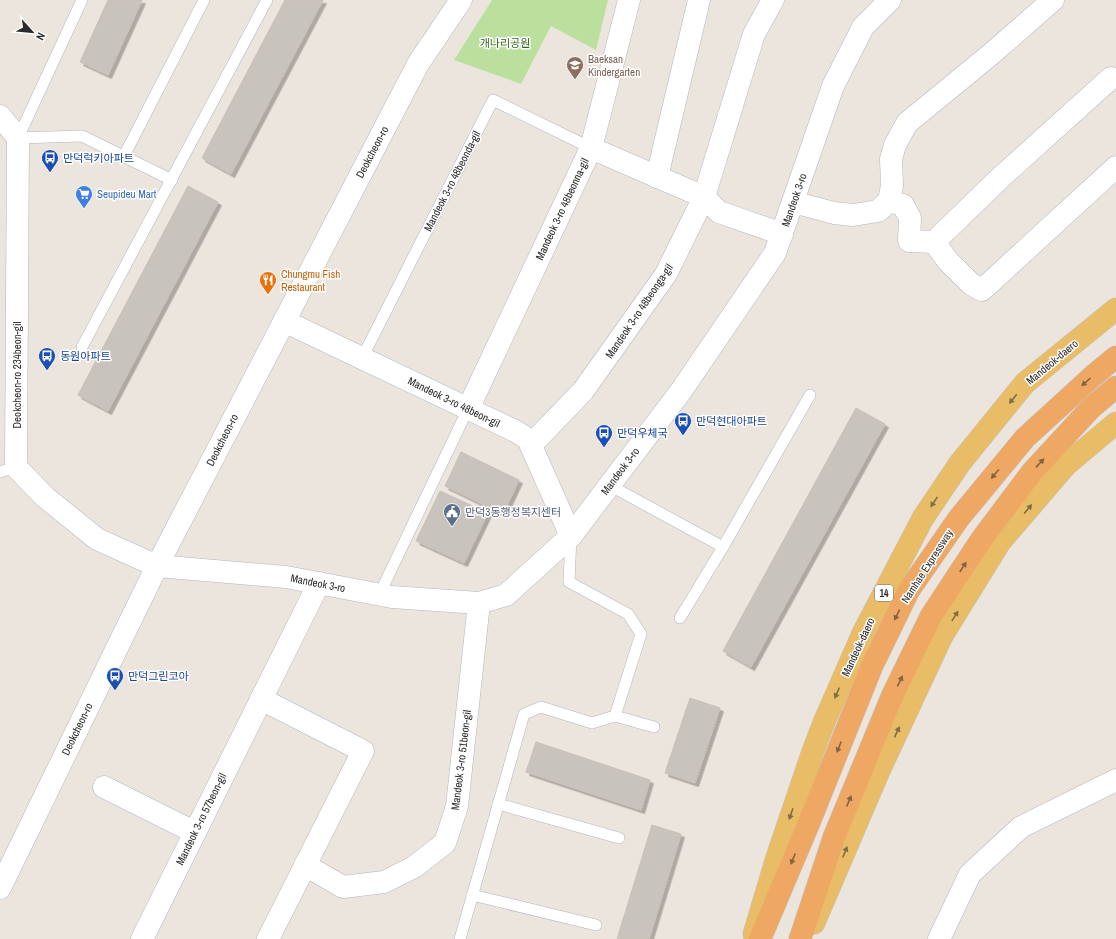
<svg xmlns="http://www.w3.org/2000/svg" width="1116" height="939" viewBox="0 0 1116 939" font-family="'Archivo Narrow','Noto Sans KR',sans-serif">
  <defs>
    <filter id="shadow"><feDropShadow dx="3.5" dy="3.5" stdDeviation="0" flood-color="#0004"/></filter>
  </defs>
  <rect width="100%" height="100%" fill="#ece5de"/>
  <path fill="#bbe09e" d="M492 0H608L596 50 551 26 521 84 454 60Z"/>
  <g fill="#c8c3bd" stroke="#c8c0b8" filter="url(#shadow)">
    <path d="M108 0H142L108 75 80 62Z"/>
    <path d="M285 0H323L231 174 202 158Z"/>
    <path d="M188 186 218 202 108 411 78 395Z"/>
    <path d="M856 408 885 424 751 667 723 651Z"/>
    <path d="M461 452 519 480 503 514 445 486Z"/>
    <path d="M440 491 488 513 464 563 416 541Z"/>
    <path d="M690 698 720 708 695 783 665 773Z"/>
    <path d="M536 742 650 780 641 810 526 772Z"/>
    <path d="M652 825 681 834 649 939H617Z"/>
  </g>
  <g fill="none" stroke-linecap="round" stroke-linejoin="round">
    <defs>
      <g id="service">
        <path d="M82 0 18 138 82 136 172 180"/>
        <path d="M124 156 204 0"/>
        <path d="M82 347 267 0"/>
        <path d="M362 358 493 100 591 148"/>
        <path d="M0 472 16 467"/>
        <path d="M609 485 723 547 810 395"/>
        <path d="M379 595 468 409"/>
        <path d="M680 618 723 547"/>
        <path d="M615 716 654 727"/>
        <path d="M498 804 619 838"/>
        <path d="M472 895 596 925"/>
        <path d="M460 939 524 714 541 707 592 723 615 716 641 634 628 614 569 582 571 536"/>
      </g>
      <g id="minor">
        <path d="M0 116 18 138 16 467 45 497 97 539 157 566"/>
        <path d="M591 148 704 197 719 212 782 234"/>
        <path d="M657 177 699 0"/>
        <path d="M889 201 903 205 910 218 909 241 934 242 1000 178 1111 78"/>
        <path d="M793 202 834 213 853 215 878 211 889 201 892 185 891 159 895 145 907 123 990 55 1053 0"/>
        <path d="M934 242 948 261 971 284 982 290 1116 167"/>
        <path d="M284 321 515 431 528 439 571 536"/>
        <path d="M468 409 591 148 629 0"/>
        <path d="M531 445 583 391 666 274 704 197 754 34 773 0"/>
        <path d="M261 699 363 751 268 939"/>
        <path d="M104 787 194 832"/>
        <path d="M305 865 343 887 384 882 414 867 445 843 457 806 479 603"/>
        <path d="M142 939 319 583"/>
        <path d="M939 939 970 874 1021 827 1116 780"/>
      </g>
      <g id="secondary">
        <path d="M157 566 286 577 392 597 479 603 506 595 571 536 681 391 775 253 833 86 863 27 890 0"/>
        <path d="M0 888 157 566 418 64 461 0"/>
      </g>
      <g id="primary">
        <path d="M814 923 879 771 942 636 1000 542 1066 465 1116 423"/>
        <path d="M754 934 777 857 813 751 825 720 863 633 923 518 960 463 1025 383 1116 309"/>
      </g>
      <g id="trunk">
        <path d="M760 939 809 823 872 666 909 590 959 518 1025 438 1094 375 1116 357"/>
        <path d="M800 939 834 837 893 694 931 616 981 540 1032 472 1091 408 1116 387"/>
      </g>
    </defs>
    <use href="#service" stroke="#b2b5be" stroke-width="12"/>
    <use href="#minor" stroke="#b2b5be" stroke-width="23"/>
    <use href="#secondary" stroke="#b2b5be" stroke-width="23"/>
    <use href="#primary" stroke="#c4c4c4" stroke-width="23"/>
    <use href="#trunk" stroke="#c4c4c4" stroke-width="23"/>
    <use href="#service" stroke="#fff" stroke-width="11"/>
    <use href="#minor" stroke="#fff" stroke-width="22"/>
    <use href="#secondary" stroke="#fff" stroke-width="22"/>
    <use href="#primary" stroke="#e9bd67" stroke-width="22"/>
    <use href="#trunk" stroke="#efa764" stroke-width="22"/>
  </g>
  <defs><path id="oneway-solid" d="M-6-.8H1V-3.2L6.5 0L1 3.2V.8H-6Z"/></defs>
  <g fill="#836345">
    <use href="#oneway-solid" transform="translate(1086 382) rotate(138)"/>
    <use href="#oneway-solid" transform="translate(1040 463) rotate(-47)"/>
    <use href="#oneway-solid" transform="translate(995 474) rotate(130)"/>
    <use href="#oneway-solid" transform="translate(963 567) rotate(-57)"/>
    <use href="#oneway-solid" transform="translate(897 615) rotate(116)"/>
    <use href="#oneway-solid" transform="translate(900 681) rotate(-64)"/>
    <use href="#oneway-solid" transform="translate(839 747) rotate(112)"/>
    <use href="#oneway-solid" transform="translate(849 801) rotate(-67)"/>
    <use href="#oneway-solid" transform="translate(793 859) rotate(113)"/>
  </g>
  <g fill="#806d46">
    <use href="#oneway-solid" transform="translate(1013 399) rotate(129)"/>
    <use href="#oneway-solid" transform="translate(934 502) rotate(124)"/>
    <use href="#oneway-solid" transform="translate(1028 509) rotate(-50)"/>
    <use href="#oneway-solid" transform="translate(955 616) rotate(-58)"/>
    <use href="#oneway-solid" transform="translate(837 693) rotate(114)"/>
    <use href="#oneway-solid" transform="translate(897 732) rotate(-65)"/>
    <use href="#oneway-solid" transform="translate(791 814) rotate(109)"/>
    <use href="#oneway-solid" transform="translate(845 852) rotate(-67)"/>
  </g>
  <defs>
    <symbol id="school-pin" viewBox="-11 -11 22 30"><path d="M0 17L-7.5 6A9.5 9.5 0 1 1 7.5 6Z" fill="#8d6e63" stroke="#fff"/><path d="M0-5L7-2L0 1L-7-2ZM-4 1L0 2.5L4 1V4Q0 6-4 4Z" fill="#fff"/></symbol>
    <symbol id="bus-pin" viewBox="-11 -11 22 30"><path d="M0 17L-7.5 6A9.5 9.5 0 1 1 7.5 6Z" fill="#1a4fb4" stroke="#fff"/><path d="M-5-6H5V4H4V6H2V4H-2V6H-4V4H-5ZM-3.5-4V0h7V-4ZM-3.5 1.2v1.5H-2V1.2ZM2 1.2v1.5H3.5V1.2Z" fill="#fff"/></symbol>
    <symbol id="supermarket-pin" viewBox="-11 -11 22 30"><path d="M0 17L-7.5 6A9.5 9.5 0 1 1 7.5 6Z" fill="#3f7fe0" stroke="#fff"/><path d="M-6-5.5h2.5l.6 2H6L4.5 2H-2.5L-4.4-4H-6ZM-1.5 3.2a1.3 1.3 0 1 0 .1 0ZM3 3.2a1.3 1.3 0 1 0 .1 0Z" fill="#fff"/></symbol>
    <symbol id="restaurant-pin" viewBox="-11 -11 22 30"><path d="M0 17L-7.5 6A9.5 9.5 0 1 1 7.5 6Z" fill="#e8710a" stroke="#fff"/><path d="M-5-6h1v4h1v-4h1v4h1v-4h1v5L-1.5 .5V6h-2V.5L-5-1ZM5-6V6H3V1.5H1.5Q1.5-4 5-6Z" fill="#fff"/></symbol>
    <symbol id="civic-pin" viewBox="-11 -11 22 30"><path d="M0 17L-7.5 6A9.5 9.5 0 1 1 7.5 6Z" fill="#5c6f8a" stroke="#fff"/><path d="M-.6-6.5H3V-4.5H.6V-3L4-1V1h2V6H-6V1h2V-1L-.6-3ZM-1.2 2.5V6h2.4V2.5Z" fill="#fff"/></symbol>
  </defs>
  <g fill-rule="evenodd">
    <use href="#school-pin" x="565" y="55" width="20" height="27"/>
    <use href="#bus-pin" x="40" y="148" width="20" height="27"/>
    <use href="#supermarket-pin" x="74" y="184" width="20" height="27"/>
    <use href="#restaurant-pin" x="258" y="270" width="20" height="27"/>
    <use href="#bus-pin" x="37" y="346" width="20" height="27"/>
    <use href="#bus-pin" x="673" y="411" width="20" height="27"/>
    <use href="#bus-pin" x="594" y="423" width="20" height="27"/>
    <use href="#civic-pin" x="442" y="502" width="20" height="27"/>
    <use href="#bus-pin" x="105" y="666" width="20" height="27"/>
  </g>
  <g text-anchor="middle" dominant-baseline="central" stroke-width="3" stroke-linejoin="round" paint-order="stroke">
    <rect fill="#fff" stroke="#6b6b6b" stroke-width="1" x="875" y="585" width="18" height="16" rx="3"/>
    <g font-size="10" font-weight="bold" fill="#2b2b2b">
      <text x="884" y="593">14</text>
    </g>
    <g font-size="11" fill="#35651f" stroke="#fff">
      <text x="505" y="43">개나리공원</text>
    </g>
    <g font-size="11" fill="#785e54" stroke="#fff" text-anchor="start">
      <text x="588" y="59">Baeksan<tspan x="588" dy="13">Kindergarten</tspan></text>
    </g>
    <g font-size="11" fill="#2b2b2b" stroke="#fff">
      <text transform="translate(372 152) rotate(-62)">Deokcheon-ro</text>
      <text transform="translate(452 181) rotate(-63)">Mandeok 3-ro 48beonda-gil</text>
      <text transform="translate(794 200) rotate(-71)">Mandeok 3-ro</text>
      <text transform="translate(562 209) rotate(-65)">Mandeok 3-ro 48beonna-gil</text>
      <text transform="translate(639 311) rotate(-56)">Mandeok 3-ro 48beonga-gil</text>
      <text transform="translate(1052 362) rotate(-40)">Mandeok-daero</text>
      <text transform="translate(17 375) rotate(-90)">Deokcheon-ro 234beon-gil</text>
      <text transform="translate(454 402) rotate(26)">Mandeok 3-ro 48beon-gil</text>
      <text transform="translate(222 440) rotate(-63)">Deokcheon-ro</text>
      <text transform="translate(620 471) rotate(-53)">Mandeok 3-ro</text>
      <text transform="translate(927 566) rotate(-57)">Namhae Expressway</text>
      <text transform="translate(318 583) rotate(11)">Mandeok 3-ro</text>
      <text transform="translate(858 647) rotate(-65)">Mandeok-daero</text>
      <text transform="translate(77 729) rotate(-64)">Deokcheon-ro</text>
      <text transform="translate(461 760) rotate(-83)">Mandeok 3-ro 51beon-gil</text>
      <text transform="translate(201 819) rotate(-64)">Mandeok 3-ro 57beon-gil</text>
    </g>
    <g font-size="11" fill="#164399" stroke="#fff" text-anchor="start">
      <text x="63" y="158">만덕럭키아파트</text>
      <text x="60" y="356">동원아파트</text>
      <text x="696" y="421">만덕현대아파트</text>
      <text x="617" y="433">만덕우체국</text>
      <text x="128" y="676">만덕그린코아</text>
    </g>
    <g font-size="11" fill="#366cbe" stroke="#fff" text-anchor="start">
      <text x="97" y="194">Seupideu Mart</text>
    </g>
    <g font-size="11" fill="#c56008" stroke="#fff" text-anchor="start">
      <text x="281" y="274">Chungmu Fish<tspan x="281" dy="13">Restaurant</tspan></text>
    </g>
    <g font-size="11" fill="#4e5e75" stroke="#fff" text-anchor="start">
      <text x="465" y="512">만덕3동행정복지센터</text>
    </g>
  </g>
  <g transform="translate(32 32) rotate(117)" stroke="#ffffff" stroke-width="3" paint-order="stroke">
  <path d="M0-3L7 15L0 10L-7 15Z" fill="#2b2b2b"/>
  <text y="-6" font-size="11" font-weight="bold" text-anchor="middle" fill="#2b2b2b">N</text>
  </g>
</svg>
